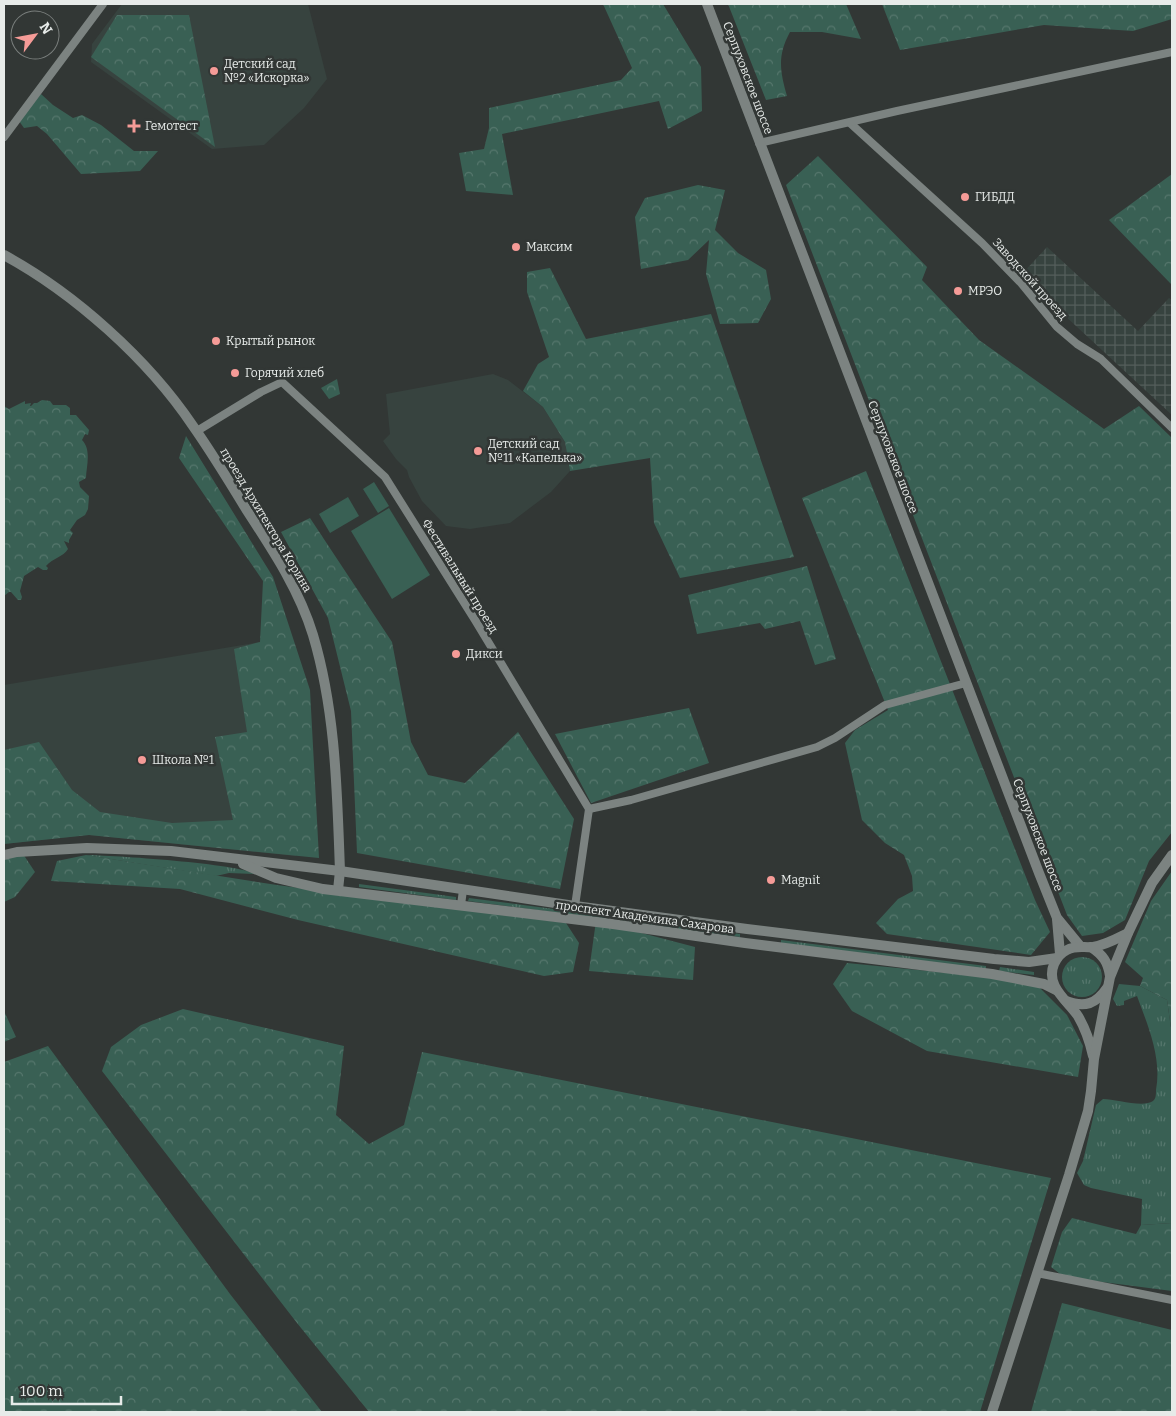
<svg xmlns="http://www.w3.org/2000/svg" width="1176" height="1416" viewBox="0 0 1176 1416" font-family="Bitter,serif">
  <defs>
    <pattern id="industrial-grid" width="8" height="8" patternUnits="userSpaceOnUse" patternTransform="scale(1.25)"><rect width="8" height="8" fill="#37433f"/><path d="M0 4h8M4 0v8" fill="none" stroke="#545e5b"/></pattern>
    <pattern id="grass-tufts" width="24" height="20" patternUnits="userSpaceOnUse" patternTransform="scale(1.25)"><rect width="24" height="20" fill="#396054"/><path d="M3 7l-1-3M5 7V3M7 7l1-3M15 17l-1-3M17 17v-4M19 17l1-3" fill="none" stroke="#56776d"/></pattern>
    <pattern id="forest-crowns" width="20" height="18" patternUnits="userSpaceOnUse" patternTransform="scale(1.25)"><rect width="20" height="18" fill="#396054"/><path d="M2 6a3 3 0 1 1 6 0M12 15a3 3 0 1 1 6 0" fill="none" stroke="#56776d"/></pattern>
  </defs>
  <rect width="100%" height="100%" fill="#323735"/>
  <g fill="#37433f">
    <path d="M122 4H308L327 79 304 108 264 145 212 149 91 62 92 44Z"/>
    <path d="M493 374 508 380 543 407 565 442 570 471 551 492 510 523 470 529 446 526 422 501 409 477 407 470 396 459 383 441 390 434 386 394Z"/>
    <path d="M260 642 296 856 89 835 4 844V685Z"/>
  </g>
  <path fill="url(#industrial-grid)" d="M1047 247 1138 331 1169 298 1172 300V415L1021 275Z"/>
  <g fill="url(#grass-tufts)">
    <path d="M86 855C109 855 243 864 254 874L229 873 216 876Z"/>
    <path d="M359 884 456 897V900L359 887Z"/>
    <path d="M469 898 607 916V919L468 901Z"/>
    <path d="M620 918 740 934V937L619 921Z"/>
    <path d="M781 940 986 966V969L781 943Z"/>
    <circle cx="1082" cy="977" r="20"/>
    <path d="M1000 967 1034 972V975L999 971Z"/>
    <path d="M1119 984 1140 986 1167 1000 1172 1035V1223L1141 1225 1142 1199 1091 1188 1084 1185 1077 1173 1083 1161 1096 1105 1103 1099C1115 1099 1143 1108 1153 1101 1156 1099 1156 1094 1156 1090 1162 1058 1148 1026 1137 996L1124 1001V1005L1117 1006 1113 999Z"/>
  </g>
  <g fill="url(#forest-crowns)">
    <path d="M603 4H663L701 67 702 111 668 129 659 101 502 134 513 195 466 191 459 153 484 149 489 128V108L621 80 632 68Z"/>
    <path d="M728 4H846L861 39 822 32H790C777 56 780 71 787 96L766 100Z"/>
    <path d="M882 4H1172V19L1133 31 1044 25 900 50Z"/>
    <path d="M117 15H189L215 147 91 57Z"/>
    <path d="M41 94 53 105 73 118 82 115 101 125 134 151H158L140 171 81 174 47 134 37 126 24 128 19 121Z"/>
    <path d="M818 156 927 267 922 280 979 340 1104 429 1139 406 1172 438V832L1149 861 1125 920 1103 933 1082 936 1067 915 786 185Z"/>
    <path d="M1172 174V285L1109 220Z"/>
    <path d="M698 185 725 190 715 230 738 253 766 270 771 299 758 323 720 324 706 274 709 240 688 260 641 269 635 217 645 198Z"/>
    <path d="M550 268 586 339 711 314 794 557 680 578 654 523 650 458 570 471 565 442 543 407 523 391 538 364 549 357 527 292V272Z"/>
    <path d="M337 379 340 394 329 399 321 388Z"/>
    <path d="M42 400 50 401 53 405H66L70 408V415H76L89 430 88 435 85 434 82 440C92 450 86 468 86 478L79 482 80 487 89 496 88 509 85 515 77 520 70 530 73 533 69 540V543L64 541 68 549C63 557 53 558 46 566L48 568 47 570H43L38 567 24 576 20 591 22 597 21 600H18L11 592H9L4 596V406L9 409 25 401V404L31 403 30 406H31L34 403H37Z"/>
    <path d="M186 436 273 577 310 690 319 858 89 835 4 844V750L39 742 72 790 100 812 172 823 233 820 215 737 247 732 234 649 260 642 263 581 179 458Z"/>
    <path d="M866 471 1035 900 1050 932 1031 955 887 934 876 923 898 899 913 891 912 876 904 855 885 843 862 820 845 743 855 730 888 710 802 498Z"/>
    <path d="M310 518 392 642 411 742 428 775 465 783 518 732 574 819 560 889 357 853 351 711 328 618 281 532Z"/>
    <path d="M807 566 836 659 815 665 800 621 765 629 760 623 697 634 688 595Z"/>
    <path d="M689 708 709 763 591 803 555 734Z"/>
    <path d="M23 854 35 872 15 897 4 902V856Z"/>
    <path d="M86 855 277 885 566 923 579 943 573 972 544 976 298 920 180 889 51 881 57 861Z"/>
    <path d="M1172 871V1035L1167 1000 1140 986 1143 978 1125 962 1151 901Z"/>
    <path d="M596 921 695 947 693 980 589 971Z"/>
    <path d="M847 963 999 978 1038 986 1067 1015 1083 1046 1078 1077 927 1051 852 1011 833 984Z"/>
    <path d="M183 1009 344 1046 336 1115 369 1144 404 1125 422 1052 1051 1178 980 1412H369L297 1323 102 1071 111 1047 141 1025Z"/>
    <path d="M4 1011 16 1037 4 1042Z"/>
    <path d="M48 1046 230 1294 322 1412H4V1062Z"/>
    <path d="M1072 1218 1136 1234 1141 1225 1172 1223V1291L1064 1277 1051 1267 1062 1232Z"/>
    <path d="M1062 1303 1172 1330V1412H1031Z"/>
  </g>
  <g fill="#396054">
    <path d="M374 482 389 506 378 513 363 489Z"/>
    <path d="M348 497 359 516 330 533 319 514Z"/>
    <path d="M389 508 430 575 392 599 351 531Z"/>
  </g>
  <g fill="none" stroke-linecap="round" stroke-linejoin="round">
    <g stroke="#7c8381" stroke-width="8">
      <path d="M850 123 982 243 1021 283 1057 327 1077 344 1101 359 1172 428"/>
      <path d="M4 137 103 4"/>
      <path d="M759 143 897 111 1172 52"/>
      <path d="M197 431 261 392 282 382 385 477 475 620 589 809 575 906"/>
      <path d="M589 809 631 800 817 747 835 738 885 705 966 683"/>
      <path d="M461 905 463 890"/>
      <path d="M1037 1273 1172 1300"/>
    </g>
    <g stroke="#7c8381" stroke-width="10">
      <path d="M707 4 1039 873 1057 918 1080 946"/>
      <path d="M4 255C74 293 148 359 193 426 212 453 229 481 246 509 272 549 299 589 313 635 336 712 337 792 340 871L338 890"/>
      <path d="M4 855 17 852 87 848 171 851 340 871 575 906 747 929 994 959 1029 962 1057 958"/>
      <path d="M243 864 276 878 323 889 613 924 745 943 992 974 1044 984 1056 990"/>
      <path d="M1057 919 1060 954"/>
      <path d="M1091 947C1103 955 1108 962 1110 976"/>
      <path d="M1066 1001C1085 1008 1096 1004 1107 988"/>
      <path d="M1093 1056C1090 1042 1085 1028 1078 1016 1067 1000 1045 986 1054 964 1057 958 1060 953 1067 950 1076 945 1084 948 1093 947 1106 945 1116 939 1128 933"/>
      <path d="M992 1412 1069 1175 1088 1111 1091 1091 1094 1059 1110 977 1128 933 1152 883 1172 855"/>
    </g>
  </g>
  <g fill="#f59b97" stroke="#323735" stroke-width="2">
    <circle cx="214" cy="71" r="5"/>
    <path d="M131.5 118.5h5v5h5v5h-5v5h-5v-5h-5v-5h5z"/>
    <circle cx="965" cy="197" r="5"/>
    <circle cx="516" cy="247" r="5"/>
    <circle cx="958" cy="291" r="5"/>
    <circle cx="216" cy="341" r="5"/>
    <circle cx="235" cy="373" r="5"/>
    <circle cx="478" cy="451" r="5"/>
    <circle cx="456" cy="654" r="5"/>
    <circle cx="142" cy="760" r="5"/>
    <circle cx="771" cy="880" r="5"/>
  </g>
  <g text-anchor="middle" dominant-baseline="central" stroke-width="5" stroke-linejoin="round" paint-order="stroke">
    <g font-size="12" fill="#e7ebe9" stroke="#323735" text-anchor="start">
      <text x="224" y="64">Детcкий сад<tspan x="224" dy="14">№2 «Искорка»</tspan></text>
      <text x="145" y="126">Гемотест</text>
      <text x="975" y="197">ГИБДД</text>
      <text x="526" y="247">Максим</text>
      <text x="968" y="291">МРЭО</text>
      <text x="226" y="341">Крытый рынок</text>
      <text x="245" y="373">Горячий хлеб</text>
      <text x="488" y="444">Детский сад<tspan x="488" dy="14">№11 «Капелька»</tspan></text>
      <text x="466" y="654">Дикси</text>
      <text x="152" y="760">Школа №1</text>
      <text x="781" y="880">Magnit</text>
    </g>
    <g font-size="12" fill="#e7ebe9" stroke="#323735">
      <text transform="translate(748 78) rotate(69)">Серпуховское шоссе</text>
      <text transform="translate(1030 279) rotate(48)">Заводской проезд</text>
      <text transform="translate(893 457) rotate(69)">Серпуховское шоссе</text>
      <text transform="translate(266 520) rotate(59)">проезд Архитектора Корина</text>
      <text transform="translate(460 576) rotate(58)">Фестивальный проезд</text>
      <text transform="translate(1038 835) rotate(69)">Серпуховское шоссе</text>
      <text transform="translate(645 917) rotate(8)">проспект Академика Сахарова</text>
    </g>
  </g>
  <rect width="1176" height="1416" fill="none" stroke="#e7ebe9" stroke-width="10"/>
  <g transform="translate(35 35) rotate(58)"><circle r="24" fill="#323735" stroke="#7a7f7d"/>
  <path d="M0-4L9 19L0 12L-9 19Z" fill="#f59b97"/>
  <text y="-8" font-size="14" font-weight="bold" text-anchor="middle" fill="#e7ebe9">N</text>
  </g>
  <path d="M12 1396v8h109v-8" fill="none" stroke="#e7ebe9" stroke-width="2.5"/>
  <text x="20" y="1396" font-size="15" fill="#e7ebe9" stroke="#323735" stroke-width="4" paint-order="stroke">100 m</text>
</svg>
